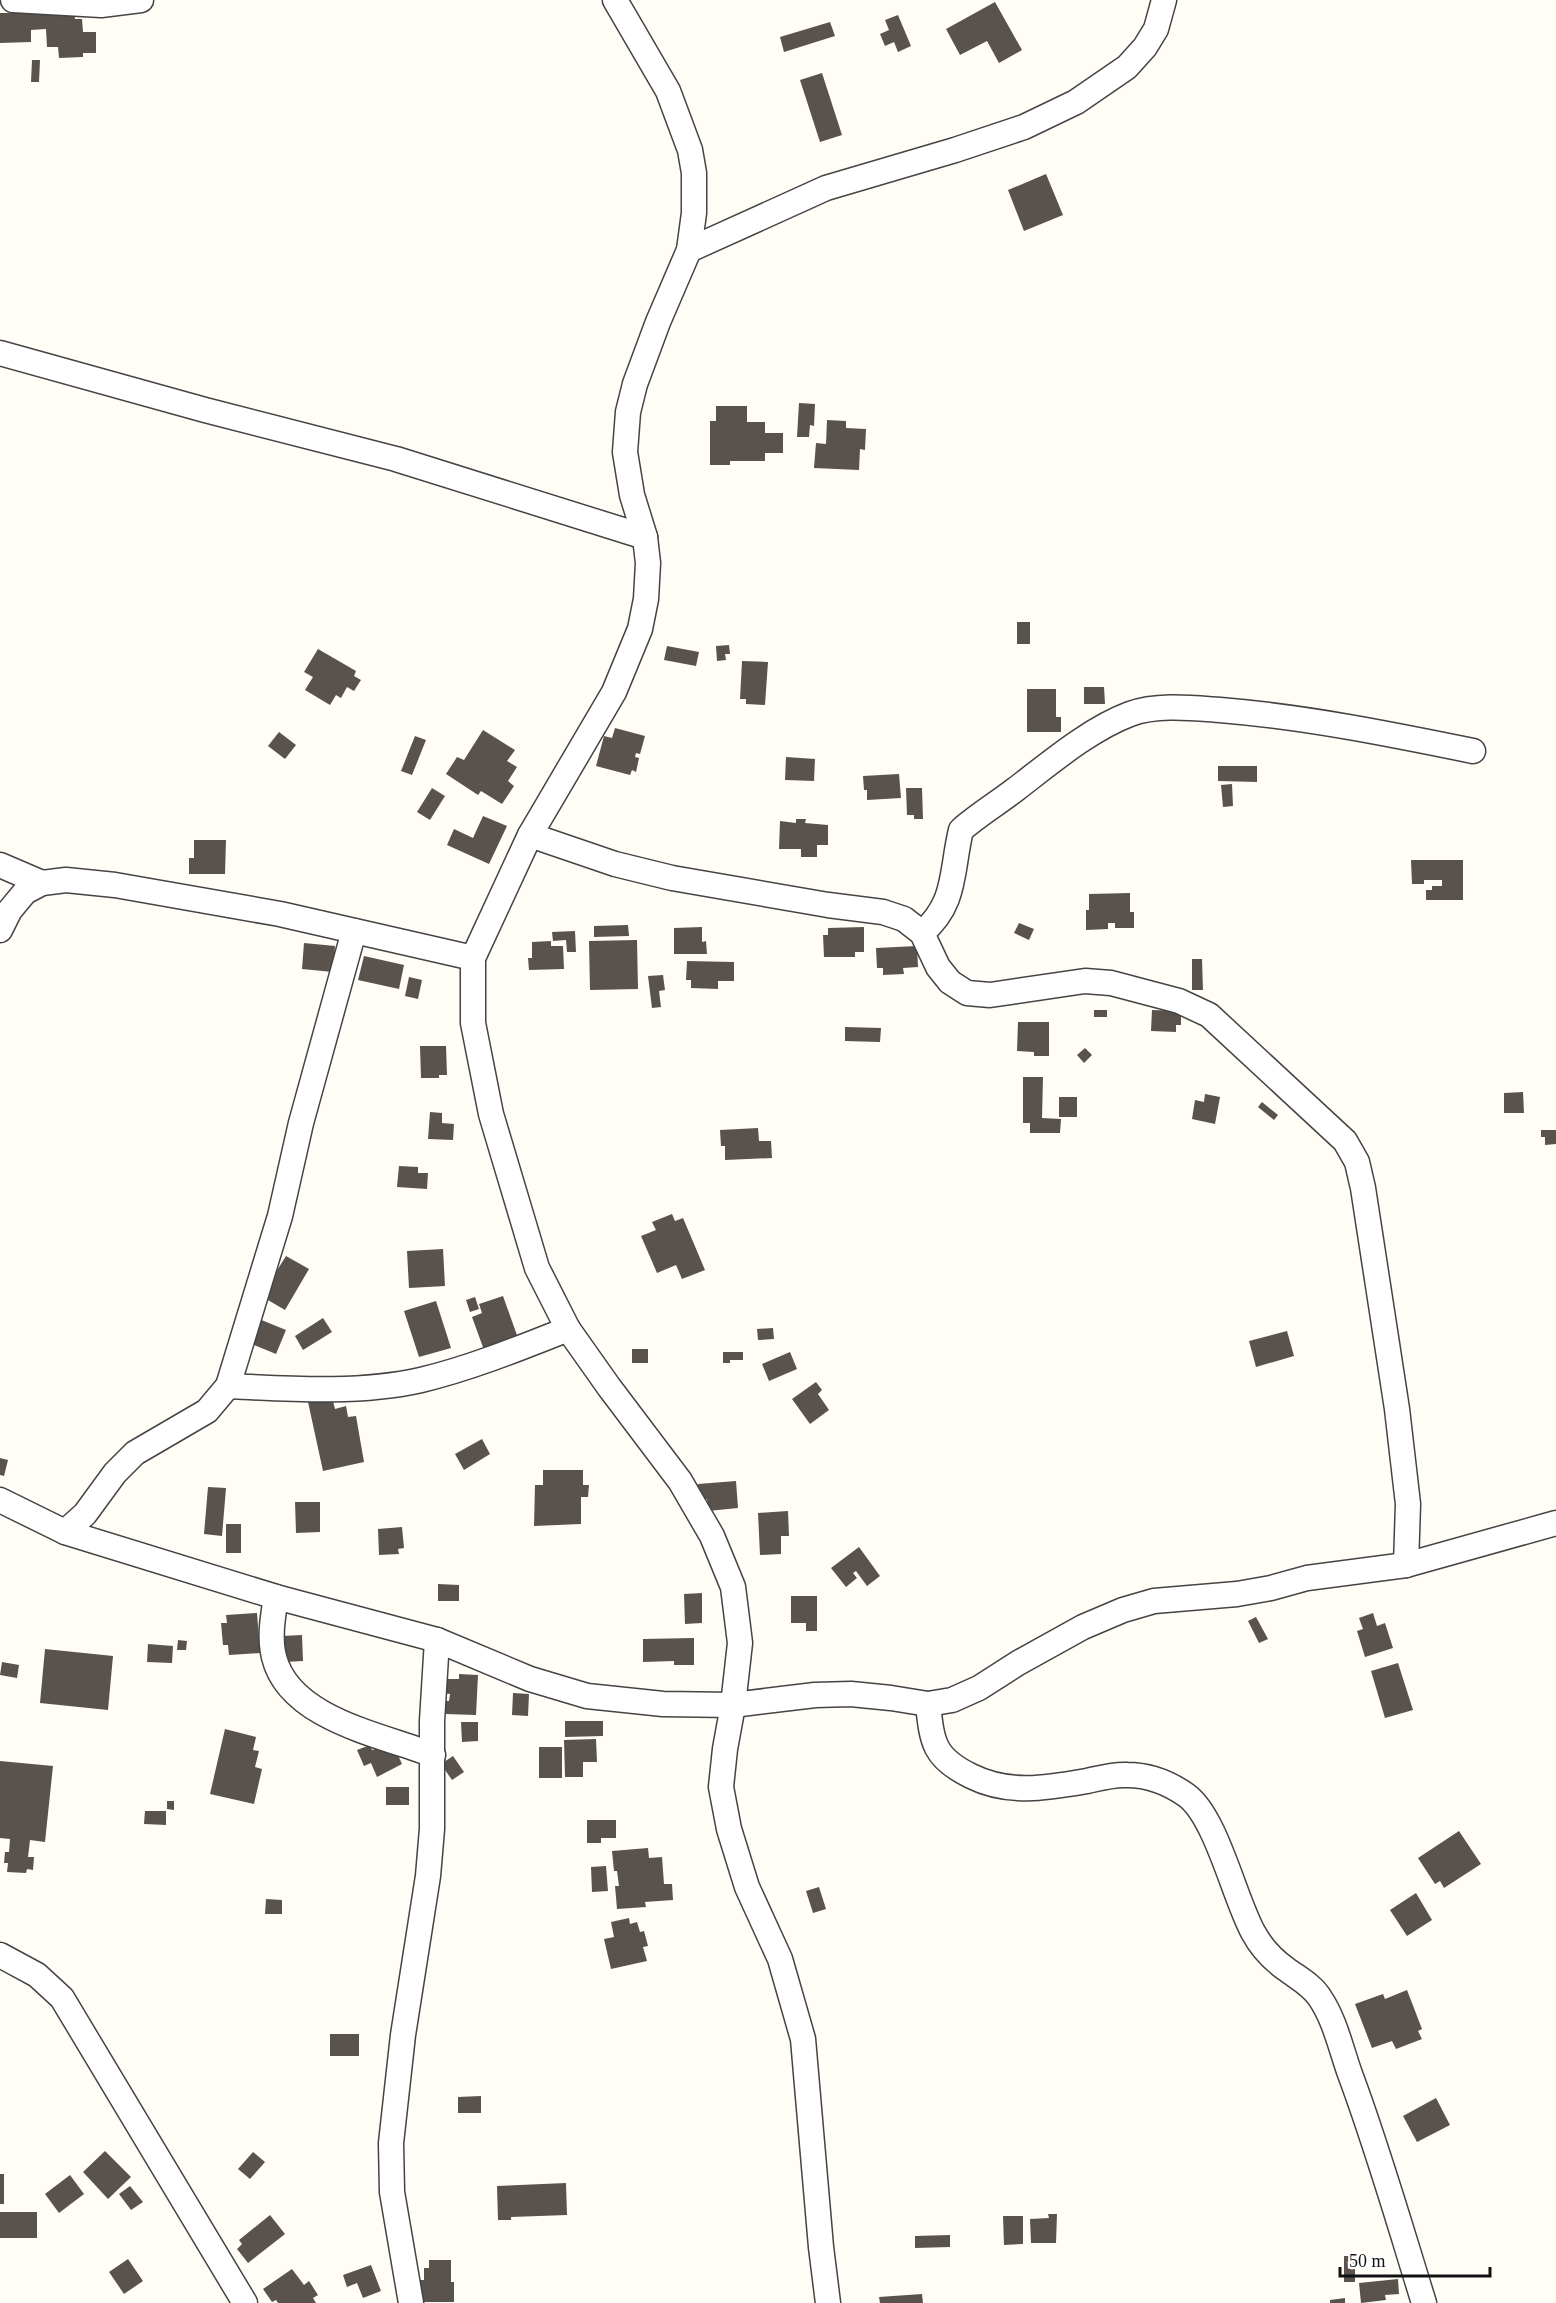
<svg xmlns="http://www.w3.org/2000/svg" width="1556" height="2303" viewBox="0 0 1556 2303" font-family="Georgia,serif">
  <rect width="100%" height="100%" fill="#fffdf5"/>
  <g fill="#5a524d">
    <path d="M995 2 1022 50 999 63 987 41 960 55 946 29Z"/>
    <path d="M74 5 75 19H82L83 32H96V53H83V57L59 58 58 47H47L46 29 31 30V42L0 43V13H12V9Z"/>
    <path d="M898 15 911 46 898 52 894 42 885 46 880 34 889 30 885 20Z"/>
    <path d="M830 22 835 36 784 52 780 37Z"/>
    <path d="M32 60H40L39 82H31Z"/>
    <path d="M822 73 842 135 820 142 800 80Z"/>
    <path d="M1046 174 1063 215 1024 231 1008 190Z"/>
    <path d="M799 403 815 404 814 426 810 425 809 437H797Z"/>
    <path d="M716 406H747V422H765V433H783V453H765V461H730V465H710V421H716Z"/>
    <path d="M827 420 846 421V428L866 429 865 450 860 449 859 470 814 468 816 443 826 444Z"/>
    <rect x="1017" y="622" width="13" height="22"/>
    <path d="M729 645 730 654H725L726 660 717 661 716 646Z"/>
    <path d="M667 646 699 652 696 666 664 660Z"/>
    <path d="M318 649 356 671 354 676 361 680 354 691 347 687 341 698 336 695 330 705 305 690 313 677 304 672Z"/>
    <path d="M742 661 768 662 765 705 746 704V699H740Z"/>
    <path d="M1084 687H1104L1105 704H1084Z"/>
    <path d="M1027 689H1056V717H1061V732H1027Z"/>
    <path d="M615 728 645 736 640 754 636 753 635 757 639 758 636 772 632 770 630 775 596 766 604 736 612 738Z"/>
    <path d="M483 730 515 750 507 761 517 767 508 781 514 786 502 804 481 791 478 795 446 774 457 757 464 760Z"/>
    <path d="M279 732 296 745 285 759 268 746Z"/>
    <path d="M415 736 426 740 412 775 401 771Z"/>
    <path d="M786 757 815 759 814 781 785 780Z"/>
    <path d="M1218 766H1257V782L1218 781Z"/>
    <path d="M899 774 901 798 867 800V790H864L863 776Z"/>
    <path d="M1232 784 1233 806 1223 807 1221 785Z"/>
    <path d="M432 788 445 796 430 820 417 812Z"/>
    <path d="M906 788H922L923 819H914V815H907Z"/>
    <path d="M483 816 507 826 489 864 447 845 454 829 473 838Z"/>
    <path d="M796 819H806L805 823 828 825V845H817V857H801V849H779L780 821 796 823Z"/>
    <path d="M194 840H226L225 874H189V858H194Z"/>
    <path d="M1411 860H1463V900H1426V890H1432V886H1442V880H1424V884H1412Z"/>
    <path d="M1130 893V912H1134V928H1115V923H1108V929L1086 930V910H1089V894Z"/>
    <path d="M1019 923 1034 929 1029 940 1014 933Z"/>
    <path d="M628 925 629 936 594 937V926Z"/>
    <path d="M702 927V942L706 941 707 954H674V928Z"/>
    <path d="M864 927V952H855V957H824L823 935H828V928Z"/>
    <path d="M575 931 576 952H567L566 940 553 941 552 932Z"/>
    <path d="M637 940 638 989 590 990 589 941Z"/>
    <path d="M551 941V946H563L564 969 529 970 528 958H532V942Z"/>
    <path d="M304 943 335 946 333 972 302 969Z"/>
    <path d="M917 946 918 967 903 968 904 974 883 975V968H877L876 948Z"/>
    <path d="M364 956 404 965 399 989 358 980Z"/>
    <path d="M1192 959H1202L1203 990H1192Z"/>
    <path d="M687 961 734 962V981H718V989L691 988V980H686Z"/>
    <path d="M663 975 665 990 659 991 661 1007 652 1008 648 976Z"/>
    <path d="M409 977 422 980 418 999 405 996Z"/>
    <rect x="1094" y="1010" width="13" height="7"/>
    <path d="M1152 1010 1181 1011V1025H1176V1032L1151 1031Z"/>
    <path d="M1018 1022H1049V1056H1034V1052L1017 1051Z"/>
    <path d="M845 1027 881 1028 880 1042 845 1041Z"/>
    <path d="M420 1046H446L447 1075H439V1078H421Z"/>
    <path d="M1085 1048 1092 1055 1084 1063 1077 1055Z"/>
    <path d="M1023 1077H1043L1042 1118 1061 1119 1060 1133H1030V1123H1023Z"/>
    <path d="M1523 1092 1524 1113H1504V1093Z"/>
    <path d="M1205 1094 1220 1097 1215 1124 1192 1119 1195 1100 1204 1102Z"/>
    <rect x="1059" y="1097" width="18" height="20"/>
    <path d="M1262 1102 1278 1115 1274 1120 1258 1107Z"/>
    <path d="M430 1112 442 1113V1123L454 1124 453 1140 428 1139Z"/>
    <path d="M758 1128 759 1141H771L772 1158 725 1160V1146H721L720 1130Z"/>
    <path d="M1541 1130H1556V1144L1545 1145V1137H1541Z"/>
    <path d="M399 1166 418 1167V1173H428L427 1189 397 1187Z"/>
    <path d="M672 1214 675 1221 683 1218 705 1270 682 1279 676 1265 657 1273 641 1236 656 1230 652 1222Z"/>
    <path d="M443 1249 445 1286 409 1288 407 1251Z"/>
    <path d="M286 1256 309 1269 285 1310 261 1296Z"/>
    <path d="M503 1296 518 1338 484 1350 472 1317 482 1313 479 1304Z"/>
    <path d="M475 1297 479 1309 470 1312 466 1300Z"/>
    <path d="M436 1301 451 1348 419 1357 404 1311Z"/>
    <path d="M323 1318 332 1332 303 1350 295 1336Z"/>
    <path d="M259 1319 286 1330 276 1354 249 1343Z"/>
    <path d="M773 1328 774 1339 758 1340 757 1329Z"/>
    <path d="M1287 1331 1294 1356 1256 1367 1249 1341Z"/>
    <rect x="632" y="1349" width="16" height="14"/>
    <path d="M723 1352H743V1360H730V1363H723Z"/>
    <path d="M790 1352 797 1369 769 1381 762 1364Z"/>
    <path d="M816 1382 822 1390 818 1394 829 1410 810 1424 792 1399Z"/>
    <path d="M332 1397 335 1409 346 1406 348 1417 356 1416 364 1462 323 1471 308 1402Z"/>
    <path d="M482 1439 490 1454 464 1470 455 1454Z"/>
    <path d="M0 1458 8 1460 4 1476 0 1475Z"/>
    <path d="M543 1470H583V1485H589L588 1497H581V1524L534 1526 535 1485H543Z"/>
    <path d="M736 1481 738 1508 708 1511 707 1499H699L698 1484Z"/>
    <path d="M208 1487 226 1488 222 1536 204 1534Z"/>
    <path d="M295 1502H320V1532L296 1533Z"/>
    <path d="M788 1511 789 1536H781V1554L760 1555 758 1513Z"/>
    <rect x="226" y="1524" width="15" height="29"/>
    <path d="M402 1527 404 1548 398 1549 399 1554 379 1555 378 1529Z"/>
    <path d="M859 1547 880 1576 867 1586 856 1571 853 1573 857 1578 846 1587 831 1568Z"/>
    <path d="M438 1584 459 1585V1601H438Z"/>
    <path d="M702 1593V1623L685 1624 684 1594Z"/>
    <path d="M791 1596H817V1631H806V1623H791Z"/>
    <path d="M257 1613 260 1653 229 1655 228 1645H223L221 1623H227L226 1615Z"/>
    <path d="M1373 1613 1377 1626 1385 1623 1393 1648 1365 1657 1357 1631 1363 1629 1359 1618Z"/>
    <path d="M1256 1617 1268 1639 1259 1643 1248 1621Z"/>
    <path d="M302 1635 303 1661 284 1662 282 1636Z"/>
    <path d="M694 1638V1665H674V1661L643 1662V1639Z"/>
    <path d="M178 1640 187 1641 186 1650H177Z"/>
    <path d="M148 1644 173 1646 172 1663 147 1662Z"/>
    <path d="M45 1649 113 1656 108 1710 40 1703Z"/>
    <path d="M2 1662 19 1665 17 1678 0 1675Z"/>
    <path d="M1398 1663 1413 1710 1385 1718 1371 1671Z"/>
    <path d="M459 1674 478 1675 476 1715 445 1714V1701H449L450 1694 443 1693V1679H459Z"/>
    <path d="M513 1693 529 1694 528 1716 512 1715Z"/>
    <path d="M565 1721H603V1736L565 1737Z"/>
    <path d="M461 1722H478V1741L462 1742Z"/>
    <path d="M225 1729 256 1737 253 1750 259 1751 255 1767 262 1769 254 1804 210 1794Z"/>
    <path d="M596 1739 597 1762H583V1777H565L564 1740Z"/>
    <path d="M393 1744 402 1764 377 1777 371 1763 364 1766 357 1750 370 1745 372 1750Z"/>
    <rect x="539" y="1747" width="23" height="31"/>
    <path d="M453 1756 464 1772 452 1780 441 1764Z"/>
    <path d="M0 1761 53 1766 45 1842 30 1840 28 1857H34L33 1870 27 1869 26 1873 7 1872 8 1863H4L5 1852H9L10 1839 0 1838Z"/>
    <rect x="386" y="1787" width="23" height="18"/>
    <path d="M167 1801H174V1810L167 1809Z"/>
    <path d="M145 1811H166V1825L144 1824Z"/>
    <path d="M587 1820H616V1838H601V1843H587Z"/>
    <path d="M1459 1831 1481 1864 1444 1888 1440 1881 1435 1884 1418 1858Z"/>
    <path d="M648 1848 649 1858 662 1857 664 1884H672L673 1900 645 1902 646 1907 617 1909 615 1886H619L617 1871H614L612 1851Z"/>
    <path d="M606 1866 608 1891 592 1892 591 1867Z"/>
    <path d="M819 1887 826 1909 813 1913 806 1891Z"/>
    <path d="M1416 1893 1432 1920 1407 1936 1390 1910Z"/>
    <path d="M266 1899 282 1900V1914H265Z"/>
    <path d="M629 1918 630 1924 637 1922 640 1932 644 1931 648 1946 643 1947 647 1961 611 1969 604 1939 614 1937 611 1922Z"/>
    <path d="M1407 1990 1422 2029 1418 2031 1422 2039 1396 2049 1392 2041 1372 2048 1355 2004 1383 1994 1385 1999Z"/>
    <rect x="330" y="2034" width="29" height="22"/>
    <path d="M481 2096V2113H458V2097Z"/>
    <path d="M1436 2098 1450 2125 1417 2142 1403 2116Z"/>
    <path d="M105 2151 131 2177 108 2199 83 2172Z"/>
    <path d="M253 2152 265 2162 250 2179 238 2169Z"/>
    <rect x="0" y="2174" width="4" height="30"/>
    <path d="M70 2175 84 2194 59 2213 45 2194Z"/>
    <path d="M566 2183 567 2215 511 2217V2220H498L497 2186Z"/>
    <path d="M130 2186 143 2202 131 2210 119 2194Z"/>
    <rect x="0" y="2212" width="37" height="26"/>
    <path d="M1048 2214H1057L1056 2243H1031L1030 2219 1049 2218Z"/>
    <path d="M270 2215 285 2234 248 2263 237 2249 242 2244 239 2240Z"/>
    <path d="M1003 2216H1023V2244L1004 2245Z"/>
    <path d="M950 2235V2247L915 2248V2236Z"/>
    <path d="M1344 2256H1359V2267H1355V2282H1344Z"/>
    <path d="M128 2259 143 2281 124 2294 109 2272Z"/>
    <path d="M429 2260H451V2282H454V2302H420V2280H424V2268H429Z"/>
    <path d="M371 2265 381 2291 363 2298 357 2283 347 2287 343 2275Z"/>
    <path d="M292 2269 304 2285 309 2281 318 2295 313 2298 316 2303H278L276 2300 272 2302 263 2289Z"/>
    <path d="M1398 2279 1399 2294 1385 2295 1386 2300 1361 2303 1359 2283Z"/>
    <path d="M922 2294 923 2303H880L879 2297Z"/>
    <path d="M1345 2298V2303H1330V2300Z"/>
  </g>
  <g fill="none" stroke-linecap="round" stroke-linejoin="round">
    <defs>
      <g id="street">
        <path d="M13 0 101 5 141 0"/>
        <path d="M615 0 668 91 690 150 694 173V213L689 250 658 322 635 384 628 412 625 452 632 495 645 537 648 563 646 599 640 629 614 692 530 835 473 958V1023L491 1114 537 1268 568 1329 609 1387 680 1481 712 1536 733 1587 740 1643 733 1705 725 1749 721 1787 729 1829 747 1887 780 1959 803 2039 821 2247 828 2303"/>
        <path d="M689 250 826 188 955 150 1024 127 1076 102 1127 67 1145 47 1156 29 1164 0"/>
        <path d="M0 353 205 410 396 459 645 537"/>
        <path d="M530 835 615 864 672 878 828 905 883 912 904 919 922 933 938 967 950 982 967 993 990 995 1085 981 1111 983 1179 1001 1209 1015 1345 1141 1357 1162 1363 1188 1397 1409 1408 1504 1406 1565"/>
        <path d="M0 865 42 883"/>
        <path d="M0 930 10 910 25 892 42 883 66 880 115 885 280 914 473 958"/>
        <path d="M922 933C957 903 951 871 961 830 978 815 998 803 1016 789 1050 763 1090 729 1130 714 1157 704 1192 708 1220 710 1305 717 1390 734 1473 751"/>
        <path d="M228 1386C290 1389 359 1394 421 1380 471 1368 520 1348 568 1329"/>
        <path d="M0 1500 65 1532 276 1597 437 1640 530 1679 587 1696 663 1704 733 1705 815 1695 851 1694 891 1698 928 1704 952 1700 979 1688 1018 1663 1083 1627 1123 1610 1154 1601 1237 1594 1271 1588 1307 1578 1406 1565 1556 1523"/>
        <path d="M65 1532 85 1514 115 1473 135 1453 207 1411 228 1386 280 1216 301 1123 354 931"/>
        <path d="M276 1597C273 1616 269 1637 274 1657 289 1719 382 1735 433 1755"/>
        <path d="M928 1704C932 1743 934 1758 971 1776 1009 1795 1047 1788 1087 1781 1100 1778 1114 1774 1127 1775 1148 1775 1169 1783 1186 1795 1216 1816 1234 1897 1253 1932 1261 1947 1272 1959 1286 1969 1298 1978 1312 1985 1320 1998 1335 2020 1341 2049 1350 2074 1378 2149 1400 2226 1424 2303"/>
        <path d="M0 1955 37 1975 62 1998 245 2303"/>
        <path d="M411 2303 392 2192 391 2143 403 2035 428 1876 432 1829V1721L437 1640"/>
      </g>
    </defs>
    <use href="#street" stroke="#444" stroke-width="27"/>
    <use href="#street" stroke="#fff" stroke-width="24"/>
  </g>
  <path d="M1340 2267v9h150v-9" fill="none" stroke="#111111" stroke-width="3"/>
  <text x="1349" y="2267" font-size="18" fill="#111111" stroke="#ffffff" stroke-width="4.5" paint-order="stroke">50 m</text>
</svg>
